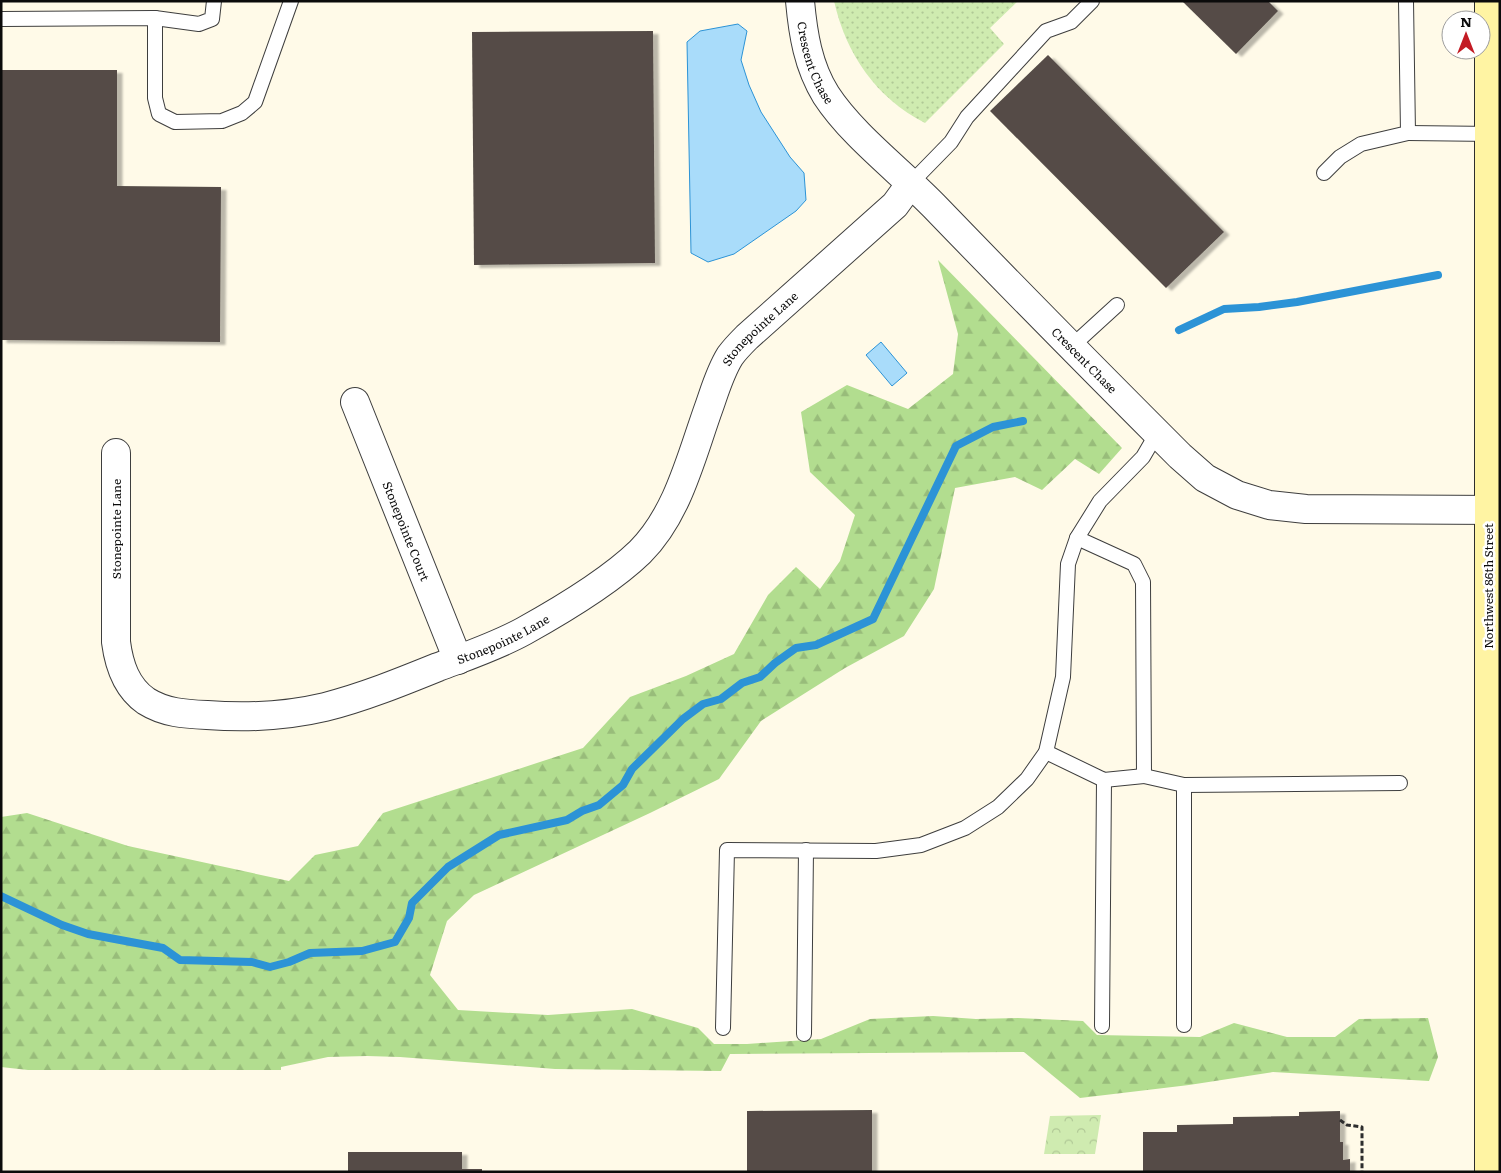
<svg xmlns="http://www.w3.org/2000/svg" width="1501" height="1173" viewBox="0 0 1501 1173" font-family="Literata,serif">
  <defs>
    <pattern id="grass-dots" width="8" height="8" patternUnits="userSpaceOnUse" patternTransform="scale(1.25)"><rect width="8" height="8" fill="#cfebb0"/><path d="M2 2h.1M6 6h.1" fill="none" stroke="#b0c896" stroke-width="1.8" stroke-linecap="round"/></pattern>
    <pattern id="forest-firs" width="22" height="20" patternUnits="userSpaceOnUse" patternTransform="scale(1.25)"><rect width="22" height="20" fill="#b2dd8f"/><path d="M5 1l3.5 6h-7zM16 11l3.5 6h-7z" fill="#98bc7a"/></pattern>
    <pattern id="park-crowns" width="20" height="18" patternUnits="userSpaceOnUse" patternTransform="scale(1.25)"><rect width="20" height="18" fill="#cfebb0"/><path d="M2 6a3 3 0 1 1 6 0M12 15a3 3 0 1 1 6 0" fill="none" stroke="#b0c896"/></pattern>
    <filter id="shadow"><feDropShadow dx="5.5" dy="3" stdDeviation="1" flood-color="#0004"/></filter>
  </defs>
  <rect width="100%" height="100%" fill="#fffae8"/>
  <path fill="url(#grass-dots)" d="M834 1H1018L990 28 1004 44 925 123C876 98 846 54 834 1Z"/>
  <path fill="url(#forest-firs)" d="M938 260 1122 448 1099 474 1075 459 1042 490 1015 477 955 488 934 589 904 636 845 668 761 721 719 779 650 813 474 895 447 921 430 975 458 1010 548 1015 632 1009 698 1028 714 1044H747L821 1039 870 1019 933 1016 976 1019 1018 1018 1083 1021 1097 1035 1200 1037 1234 1023 1287 1037H1335L1359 1019 1428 1018 1438 1057 1429 1081 1273 1072 1189 1085 1080 1098 1024 1052 730 1054 721 1071 555 1069 400 1057 367 1056 328 1057 281 1067V1070H28L1 1067V817L27 813 128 846 289 881 315 855 358 846 383 813 583 748 630 697 686 676 734 654 768 595 796 567 820 589 840 561 855 515 810 472 801 412 847 385 908 409 953 374 958 334Z"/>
  <path fill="url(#park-crowns)" d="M1101 1115 1095 1154H1044L1050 1116Z"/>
  <g fill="#a9dcfa" stroke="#2c93d6">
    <path d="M738 24 747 31 741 60 749 85 761 112 790 157 804 173 806 200 796 211 734 254 708 262 691 253 687 42 700 31Z"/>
    <path d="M881 342 907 373 892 386 866 355Z"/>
  </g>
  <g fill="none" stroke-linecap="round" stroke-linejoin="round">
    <g stroke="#2c93d6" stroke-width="8">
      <path d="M1179 330 1224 309 1259 307 1297 302 1438 275"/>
      <path d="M1 896 62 925 88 934 163 948 180 960 252 962 270 967 289 962 310 953 362 951 395 942 409 918 412 903 448 867 499 835 567 820 582 811 599 805 623 785 632 769 683 719 703 704 721 699 742 683 760 677 775 663 796 648 816 645 873 619 956 446 993 427 1023 421"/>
    </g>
  </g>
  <g fill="#544c47" filter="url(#shadow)">
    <path d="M1182 1H1268L1278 11 1236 54Z"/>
    <path d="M653 31 655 263 474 265 472 32Z"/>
    <path d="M1048 55 1224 232 1166 288 990 111Z"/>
    <path d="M1 70H117V186L221 187 220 342 1 340Z"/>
    <path d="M872 1110V1172H747V1111Z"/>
    <path d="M1340 1111V1142H1343V1160L1350 1159V1172H1143V1132H1177V1125L1233 1124V1117L1299 1116V1112Z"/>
    <path d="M348 1152H462V1169H482V1172H348Z"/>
  </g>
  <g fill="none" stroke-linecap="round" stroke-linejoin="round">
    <defs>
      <g id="lane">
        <path d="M155 18 199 24 212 19 214 1"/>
        <path d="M2 19 155 18V98L159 114 175 122 222 121 242 113 255 102 291 1"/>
        <path d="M1408 133 1493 134"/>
        <path d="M1324 173 1340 157 1361 144 1408 133 1406 1"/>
        <path d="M911 183 951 142 967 117 1046 31 1071 22 1092 1"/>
        <path d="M1071 347 1117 305"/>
        <path d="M1077 538 1134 564 1143 582 1144 776 1184 785 1400 783"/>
        <path d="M1046 752 1104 780 1144 776"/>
        <path d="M1184 785V1025"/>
        <path d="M1102 1026 1104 780"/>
        <path d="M723 1028 727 850 876 851 921 845 965 828 998 807 1027 779 1046 752 1063 677 1068 564 1077 538 1100 501 1143 457 1157 433"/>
        <path d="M804 1034 806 850"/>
      </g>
      <g id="street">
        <path id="s1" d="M800 1C803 34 808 66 826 95 852 135 900 171 934 206 1015 290 1097 373 1180 456L1205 478 1237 495 1269 505 1306 509 1500 510"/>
        <path id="s2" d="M355 402 458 660"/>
        <path id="s3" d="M116 453V642C119 665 126 687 146 701 165 713 185 714 207 715 246 718 287 716 325 707 364 697 401 682 438 667 467 656 497 646 524 631 560 611 610 581 640 552 678 514 691 457 709 407 715 390 720 372 730 356 735 349 741 343 747 337L895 205 911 183"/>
      </g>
      <path id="secondary" d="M1489 1172V1"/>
    </defs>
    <use href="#lane" stroke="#3e3e3e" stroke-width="16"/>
    <use href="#street" stroke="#3e3e3e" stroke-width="30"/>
    <use href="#secondary" stroke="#2d2d2d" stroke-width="30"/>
    <path stroke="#2d2d2d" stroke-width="3" stroke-dasharray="5 2.5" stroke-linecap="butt" d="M1340 1120 1347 1125 1362 1127V1172"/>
    <use href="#lane" stroke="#fff" stroke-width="14"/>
    <use href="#street" stroke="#fff" stroke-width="28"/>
    <use href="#secondary" stroke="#fff4a3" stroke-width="28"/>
  </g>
  <g text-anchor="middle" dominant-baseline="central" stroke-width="5" stroke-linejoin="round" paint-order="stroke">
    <g font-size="12" fill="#0b0b0b" stroke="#fff">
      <text stroke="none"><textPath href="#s1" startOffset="64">Crescent Chase</textPath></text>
      <text stroke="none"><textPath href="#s3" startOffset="1051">Stonepointe Lane</textPath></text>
      <text stroke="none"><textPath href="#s1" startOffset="469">Crescent Chase</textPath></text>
      <text transform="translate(116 529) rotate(-90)">Stonepointe Lane</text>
      <text stroke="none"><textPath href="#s2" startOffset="139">Stonepointe Court</textPath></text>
      <text transform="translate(1488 586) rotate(-90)">Northwest 86th Street</text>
      <text stroke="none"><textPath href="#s3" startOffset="630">Stonepointe Lane</textPath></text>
    </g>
  </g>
  <rect width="1501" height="1173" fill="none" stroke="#0b0b0b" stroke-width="5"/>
  <g transform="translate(1466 35)"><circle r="24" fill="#ffffff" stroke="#9d9d9d"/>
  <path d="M0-4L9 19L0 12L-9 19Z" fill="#c31b24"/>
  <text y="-8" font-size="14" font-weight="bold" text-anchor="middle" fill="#0b0b0b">N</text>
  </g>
</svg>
